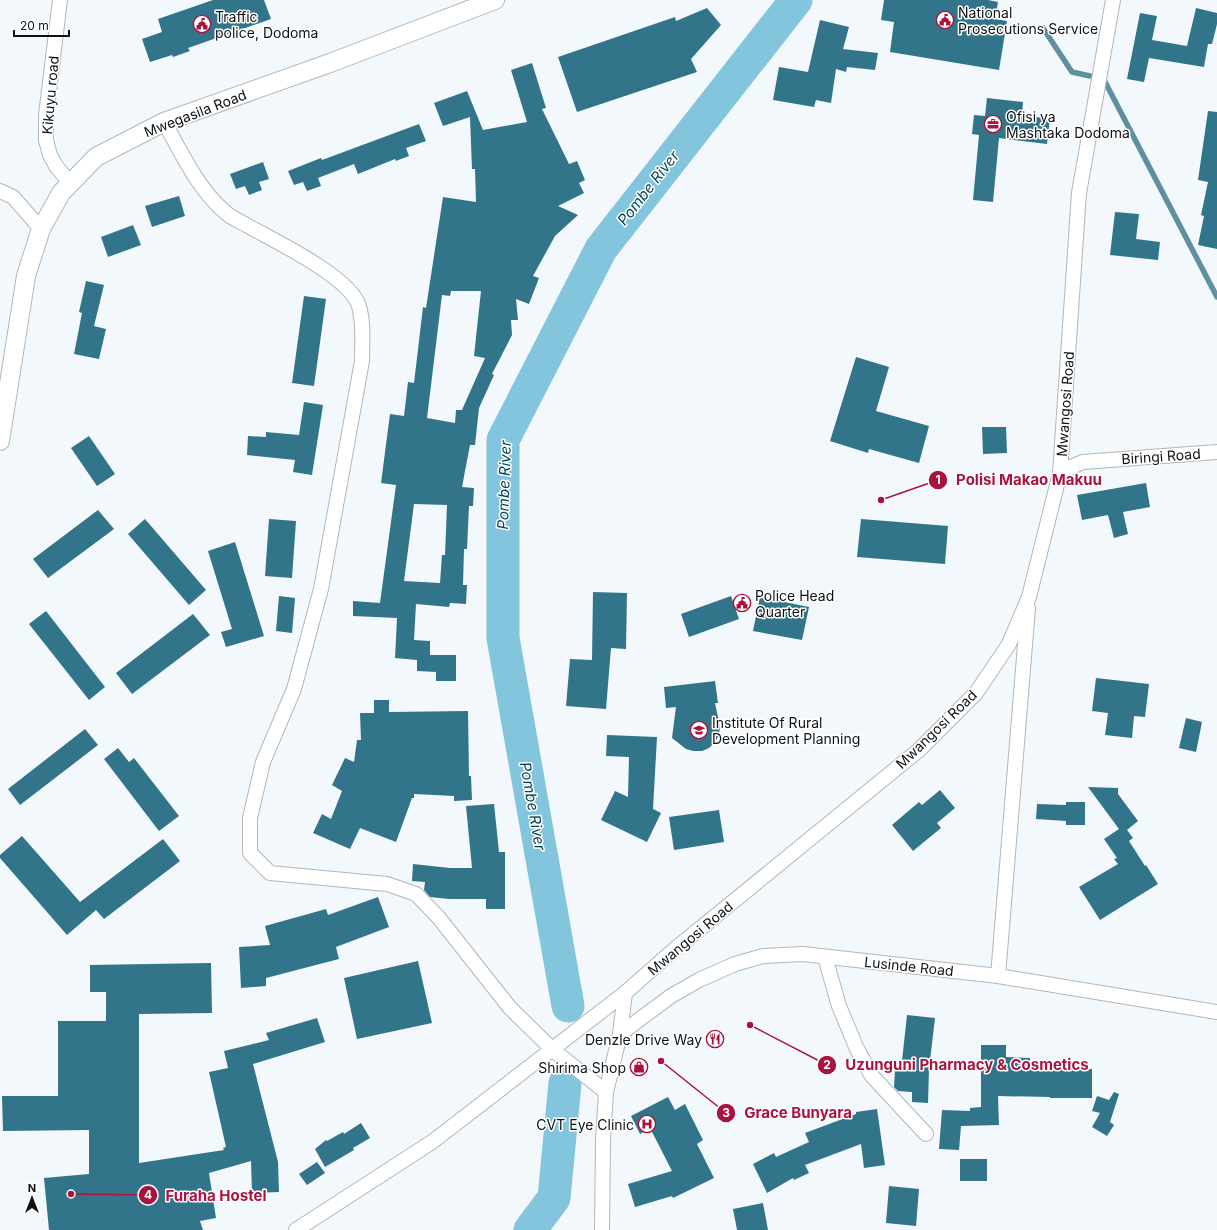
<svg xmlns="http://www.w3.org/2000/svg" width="1217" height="1230" viewBox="0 0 1217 1230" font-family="Inter,sans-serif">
  <rect width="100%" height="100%" fill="#f2f8fb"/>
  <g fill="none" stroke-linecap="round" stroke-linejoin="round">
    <g stroke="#608f9f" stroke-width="5.5">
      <path d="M1043 28 1072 72 1090 76"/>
      <path d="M1103 78 1217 297"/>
    </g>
    <g stroke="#82c5dc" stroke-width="33">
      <path d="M568 1006 503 638V440L601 249 796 0"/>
      <path d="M530 1230 554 1198 565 1083"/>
    </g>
  </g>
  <g fill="#32758b" fill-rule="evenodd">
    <path d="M213 0H264L271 19 188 48 190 51 173 57 172 55 150 62 142 39 162 32 158 19Z"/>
    <path d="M884 0H988L998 2 995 19 1007 21 999 70 890 52 894 22 881 20Z"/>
    <path d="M707 8 721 25 691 59 697 72 577 112 558 57 675 17 676 21Z"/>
    <path d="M1196 8 1217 13V24L1212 44H1208L1204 67 1149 58 1144 82 1127 79 1140 13 1157 16 1152 40 1187 46Z"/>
    <path d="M820 20 849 27 843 49 878 53 875 70 847 67 846 72 836 69 831 103 816 100 814 107 773 100 779 67 808 72Z"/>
    <path d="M532 63 546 108 542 109 569 164 577 161 585 180 579 183 584 193 558 206 578 215 555 236 533 276 539 278 529 304 516 299 518 320H511L512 335 492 374 494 375 479 408 475 445H470L462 487 474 488 473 506H469L467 549H464L463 585H467L466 604 450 603 449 607 416 604 414 640 430 641V655H456V681H436V672L417 671V660L395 658 397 618 353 616V601L380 603 396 485 381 483 390 414 404 416 408 382 414 383 423 307 426 308 443 197 476 202 475 169H472L470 117 443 126 434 103 467 91 483 130 527 122 511 70ZM451 291H481L474 356 485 358 462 410H456L455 423 427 418 442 295 450 296ZM414 504 447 505 445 555H442L440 583 404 581Z"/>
    <path d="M987 98 1023 102 1022 115 1050 119 1047 144 999 138 993 202 973 200 979 135 972 134 974 115 985 116Z"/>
    <path d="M1208 111 1217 112V249L1198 245 1204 216 1201 215 1208 182 1198 180Z"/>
    <path d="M419 124 426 141 406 148 409 156 396 161 395 159 358 174 354 164 318 178 321 186 307 191 303 182 294 185 288 171 321 158 322 160Z"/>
    <path d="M263 162 269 179 259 182 262 190 249 195 245 186 236 189 230 174Z"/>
    <path d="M179 196 185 216 152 227 145 206Z"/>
    <path d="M1115 212 1139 214 1136 239 1160 242 1158 260 1110 255Z"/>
    <path d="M133 225 141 245 108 257 101 237Z"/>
    <path d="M86 281 104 285 94 326 106 329 99 359 74 354 82 313 79 312Z"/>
    <path d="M304 296 326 299 314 386 292 383Z"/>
    <path d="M856 357 889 367 876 411 929 426 919 463 869 449 868 453 830 441Z"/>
    <path d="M304 402 323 405 312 475 293 472 295 460 247 455 248 436 266 437V432L299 435Z"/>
    <path d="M982 427H1006L1007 453 983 454Z"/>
    <path d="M89 436 115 474 97 486 71 448Z"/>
    <path d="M1146 483 1150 507 1123 512 1128 534 1114 538 1108 515 1082 520 1077 495Z"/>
    <path d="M98 510 114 529 48 578 33 559Z"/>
    <path d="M145 519 206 590 189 605 128 534Z"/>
    <path d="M269 519 296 521 292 578 265 576Z"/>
    <path d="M861 519 948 526 945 564 857 557Z"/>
    <path d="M235 542 264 636 226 647 221 632 232 629 208 551Z"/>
    <path d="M593 592 627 593 626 649 611 648 606 709 566 706 570 659 592 660Z"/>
    <path d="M279 596 295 598 292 633 276 631Z"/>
    <path d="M731 596 739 619 689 637 681 614Z"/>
    <path d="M760 597 809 607 802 640 753 631Z"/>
    <path d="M46 611 105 687 89 700 29 624Z"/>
    <path d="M193 614 210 635 132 694 116 673Z"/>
    <path d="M1096 678 1149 684 1145 717 1134 716 1132 738 1105 735 1108 713 1092 711Z"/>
    <path d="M715 681 718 703H715L720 727 719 735 715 742 709 748 702 751H693L686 749 672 738 676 707 666 708 664 687Z"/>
    <path d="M374 700H389V712L468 711 469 776H471L472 800 454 801V796L414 794V798H412L396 842 360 828 350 849 313 833 322 814 331 819 342 791 332 785 345 758 354 762 357 740H361L360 713H374Z"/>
    <path d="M1186 718 1202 722 1196 752 1179 748Z"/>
    <path d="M85 729 98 745 20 805 8 789Z"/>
    <path d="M607 735 657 737 653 809 661 813 647 842 601 820 615 791 628 797 629 757 606 756Z"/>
    <path d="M118 748 129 762 134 758 179 816 159 831 104 759Z"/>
    <path d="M1088 787 1118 788V794L1138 821 1127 830 1133 838 1129 841 1145 866 1146 865 1158 884 1100 920 1079 887 1118 864 1114 859 1117 858 1104 839 1119 829Z"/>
    <path d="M940 790 955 808 937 823 941 828 913 851 892 825 919 802 922 805Z"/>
    <path d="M1066 802H1085V825H1066V821L1036 819 1037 804 1066 805Z"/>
    <path d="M494 804 499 852H505V909H486V899H449L430 897 424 890 425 882 412 881 413 864 450 868H472L466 806Z"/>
    <path d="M719 810 724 842 674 850 669 817Z"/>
    <path d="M22 836 80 902 163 839 180 861 104 919 96 910 67 935 0 858V855Z"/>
    <path d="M378 897 389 927 336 947 339 959 266 978V986L241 988 239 947 270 945 265 926 326 909 328 915Z"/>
    <path d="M418 961 432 1023 357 1039 344 978Z"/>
    <path d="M211 963 212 1013 139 1014V1163L224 1150 223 1148 226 1147 209 1072 228 1068 224 1051 269 1040 266 1033 317 1018 325 1042 253 1064 278 1162 279 1192 252 1193 251 1161 209 1173 216 1218 200 1221 203 1230H49L44 1178 89 1174V1130L3 1131 2 1096H58V1021H106V992H90V965Z"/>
    <path d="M907 1015 935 1018 929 1069 928 1103 912 1102V1092L898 1091 894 1087 895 1070H901Z"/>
    <path d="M981 1045H1006V1057L1030 1058V1069H1092V1098H1050V1097L998 1096 999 1125 961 1126 959 1150 939 1149 942 1110 970 1111V1108L981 1107Z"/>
    <path d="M1114 1092 1119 1094 1110 1122 1114 1125 1107 1136 1092 1127 1100 1113 1092 1111 1097 1096 1109 1100Z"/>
    <path d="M668 1097 675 1110 685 1104 703 1140 697 1144 714 1178 673 1198 672 1196 635 1207 628 1184 672 1171 650 1128 640 1134 631 1116Z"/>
    <path d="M877 1109 885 1165 864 1168 861 1144 805 1165 809 1173 794 1180 793 1178 767 1193 753 1164 774 1153 776 1157 809 1142 805 1133 856 1114V1112Z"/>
    <path d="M361 1123 370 1138 353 1148 354 1150 325 1167 315 1149 326 1140 327 1141 343 1132 344 1134Z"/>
    <rect x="960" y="1159" width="27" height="22"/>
    <path d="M317 1162 325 1173 307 1185 299 1174Z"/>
    <path d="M889 1186 919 1189 916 1226 886 1223Z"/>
    <path d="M763 1203 768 1230H737L733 1209Z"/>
  </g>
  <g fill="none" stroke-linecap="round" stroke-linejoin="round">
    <defs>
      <g id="minor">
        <path d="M60 0 46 115V140L50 155 56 166 70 183"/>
        <path d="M164 122C182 153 197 188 225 212 231 218 240 221 248 226 275 241 350 277 359 306 364 324 362 343 362 361L321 589 294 689 263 762 250 818V853L270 873 387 884 416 894 439 918 510 1008 553 1050 606 1092"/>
        <path d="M0 191 13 197 41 229"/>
        <path d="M1060 473 1071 467 1083 462 1217 452"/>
        <path d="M825 957 839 1006 857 1049 872 1076 926 1134"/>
        <path d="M998 976 1028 608"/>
        <path d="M620 1034 671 996 699 980 735 964 763 956 803 954 998 976 1217 1012"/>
        <path d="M296 1230 432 1142 625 993"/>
        <path d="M602 1230 603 1140 606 1092 620 1034 625 993 675 949 919 750 976 693 1009 644 1029 597 1060 473 1079 193 1113 0"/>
      </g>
      <path id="tertiary" d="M0 441 26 276 41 229 61 193 96 157 164 122 330 63 495 0"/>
    </defs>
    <use href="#minor" stroke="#b1b7ba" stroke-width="16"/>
    <use href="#tertiary" stroke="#b1b7ba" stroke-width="20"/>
    <use href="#minor" stroke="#fff" stroke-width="14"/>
    <use href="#tertiary" stroke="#fff" stroke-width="18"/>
  </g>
  <defs>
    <symbol id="civic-ring" viewBox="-11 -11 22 22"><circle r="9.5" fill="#fff" stroke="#a9133f" stroke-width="1.5"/><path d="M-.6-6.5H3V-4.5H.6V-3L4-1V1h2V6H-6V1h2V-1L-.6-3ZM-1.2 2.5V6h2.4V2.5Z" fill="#a9133f"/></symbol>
    <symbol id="office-ring" viewBox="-11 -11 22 22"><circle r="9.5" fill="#fff" stroke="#a9133f" stroke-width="1.5"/><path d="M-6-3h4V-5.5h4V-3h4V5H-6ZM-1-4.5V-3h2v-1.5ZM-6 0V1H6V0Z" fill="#a9133f"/></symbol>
    <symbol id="university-ring" viewBox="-11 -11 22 22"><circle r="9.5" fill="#fff" stroke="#a9133f" stroke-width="1.5"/><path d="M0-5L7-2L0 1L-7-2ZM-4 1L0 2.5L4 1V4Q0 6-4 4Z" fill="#a9133f"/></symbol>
    <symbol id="restaurant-ring" viewBox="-11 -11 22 22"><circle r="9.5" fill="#fff" stroke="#a9133f" stroke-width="1.5"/><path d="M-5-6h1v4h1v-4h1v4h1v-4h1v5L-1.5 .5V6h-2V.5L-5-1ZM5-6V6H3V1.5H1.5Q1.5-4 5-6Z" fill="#a9133f"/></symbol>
    <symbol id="shop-ring" viewBox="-11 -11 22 22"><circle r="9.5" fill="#fff" stroke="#a9133f" stroke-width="1.5"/><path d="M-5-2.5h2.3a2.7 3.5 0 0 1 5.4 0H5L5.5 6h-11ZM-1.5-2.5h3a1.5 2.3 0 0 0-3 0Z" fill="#a9133f"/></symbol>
    <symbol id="hospital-ring" viewBox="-11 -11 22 22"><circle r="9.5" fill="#fff" stroke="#a9133f" stroke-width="1.5"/><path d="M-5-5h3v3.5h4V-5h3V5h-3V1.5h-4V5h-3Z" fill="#a9133f"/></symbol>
  </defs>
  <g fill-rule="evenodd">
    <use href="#civic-ring" x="935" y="10" width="20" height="20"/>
    <use href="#civic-ring" x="192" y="14" width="20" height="20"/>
    <use href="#office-ring" x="983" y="114" width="20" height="20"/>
    <use href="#civic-ring" x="732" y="593" width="20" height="20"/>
    <use href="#university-ring" x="689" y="720" width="20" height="20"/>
    <use href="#restaurant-ring" x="705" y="1029" width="20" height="20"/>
    <use href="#shop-ring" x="629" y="1057" width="20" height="20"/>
    <use href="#hospital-ring" x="637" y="1114" width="20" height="20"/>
  </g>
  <g text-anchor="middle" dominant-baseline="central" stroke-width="3" stroke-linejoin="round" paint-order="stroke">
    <g font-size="14" fill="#0f1112" stroke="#fff" text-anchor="start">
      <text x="958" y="12">National<tspan x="958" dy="16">Prosecutions Service</tspan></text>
      <text x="215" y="16">Traffic<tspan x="215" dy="16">police, Dodoma</tspan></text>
      <text x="1006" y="116">Ofisi ya<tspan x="1006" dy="16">Mashtaka Dodoma</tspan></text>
      <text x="755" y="595">Police Head<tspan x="755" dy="16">Quarter</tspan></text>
      <text x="712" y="722">Institute Of Rural<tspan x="712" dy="16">Development Planning</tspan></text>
      <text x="702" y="1039" text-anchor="end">Denzle Drive Way</text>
      <text x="626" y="1067" text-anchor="end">Shirima Shop</text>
      <text x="634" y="1124" text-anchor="end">CVT Eye Clinic</text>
    </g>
    <g font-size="14" fill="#0f1112" stroke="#fff">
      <text transform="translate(50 95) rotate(-85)">Kikuyu road</text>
      <text transform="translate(195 113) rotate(-21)">Mwegasila Road</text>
      <text transform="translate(1065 404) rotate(-86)">Mwangosi Road</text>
      <text transform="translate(1161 456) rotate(-4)">Biringi Road</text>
      <text transform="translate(936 729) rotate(-44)">Mwangosi Road</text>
      <text transform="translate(690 938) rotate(-40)">Mwangosi Road</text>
      <text transform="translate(909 966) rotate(6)">Lusinde Road</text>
    </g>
    <g font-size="15" font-style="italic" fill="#013f50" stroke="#fff">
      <text transform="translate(648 188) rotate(-52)">Pombe River</text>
      <text transform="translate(504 485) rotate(-88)">Pombe River</text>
      <text transform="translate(533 806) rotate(80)">Pombe River</text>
    </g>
  </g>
  <path fill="none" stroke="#a9133f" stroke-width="1.5" d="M881 500L938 480M750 1025L827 1065M661 1061L726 1113M71 1194L148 1195"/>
  <g fill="#a9133f" stroke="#fff" stroke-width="1.5">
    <circle cx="881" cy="500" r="4"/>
    <circle cx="750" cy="1025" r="4"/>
    <circle cx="661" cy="1061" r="4"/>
    <circle cx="71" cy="1194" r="4"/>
    <circle cx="938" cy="480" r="10"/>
    <circle cx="827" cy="1065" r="10"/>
    <circle cx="726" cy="1113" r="10"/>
    <circle cx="148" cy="1195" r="10"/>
  </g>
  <g font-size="12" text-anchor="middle" font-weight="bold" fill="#fff">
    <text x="938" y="484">1</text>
    <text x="827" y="1069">2</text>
    <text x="726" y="1117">3</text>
    <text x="148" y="1199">4</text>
  </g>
  <g font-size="15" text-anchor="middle" font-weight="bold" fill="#a9133f" stroke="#fff" stroke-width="3" stroke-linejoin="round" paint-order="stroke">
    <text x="1029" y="485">Polisi Makao Makuu</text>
    <text x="967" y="1070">Uzunguni Pharmacy &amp; Cosmetics</text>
    <text x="798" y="1118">Grace Bunyara</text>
    <text x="216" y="1201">Furaha Hostel</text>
  </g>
  <g transform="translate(32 1198)" stroke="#ffffff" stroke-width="3" paint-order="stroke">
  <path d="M0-3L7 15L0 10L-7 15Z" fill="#0f1112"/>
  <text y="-6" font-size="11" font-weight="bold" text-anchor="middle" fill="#0f1112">N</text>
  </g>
  <path d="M14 30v6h55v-6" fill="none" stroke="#0f1112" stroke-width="2"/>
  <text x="20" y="30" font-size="12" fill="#0f1112" stroke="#ffffff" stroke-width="3" paint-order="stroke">20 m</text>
</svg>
